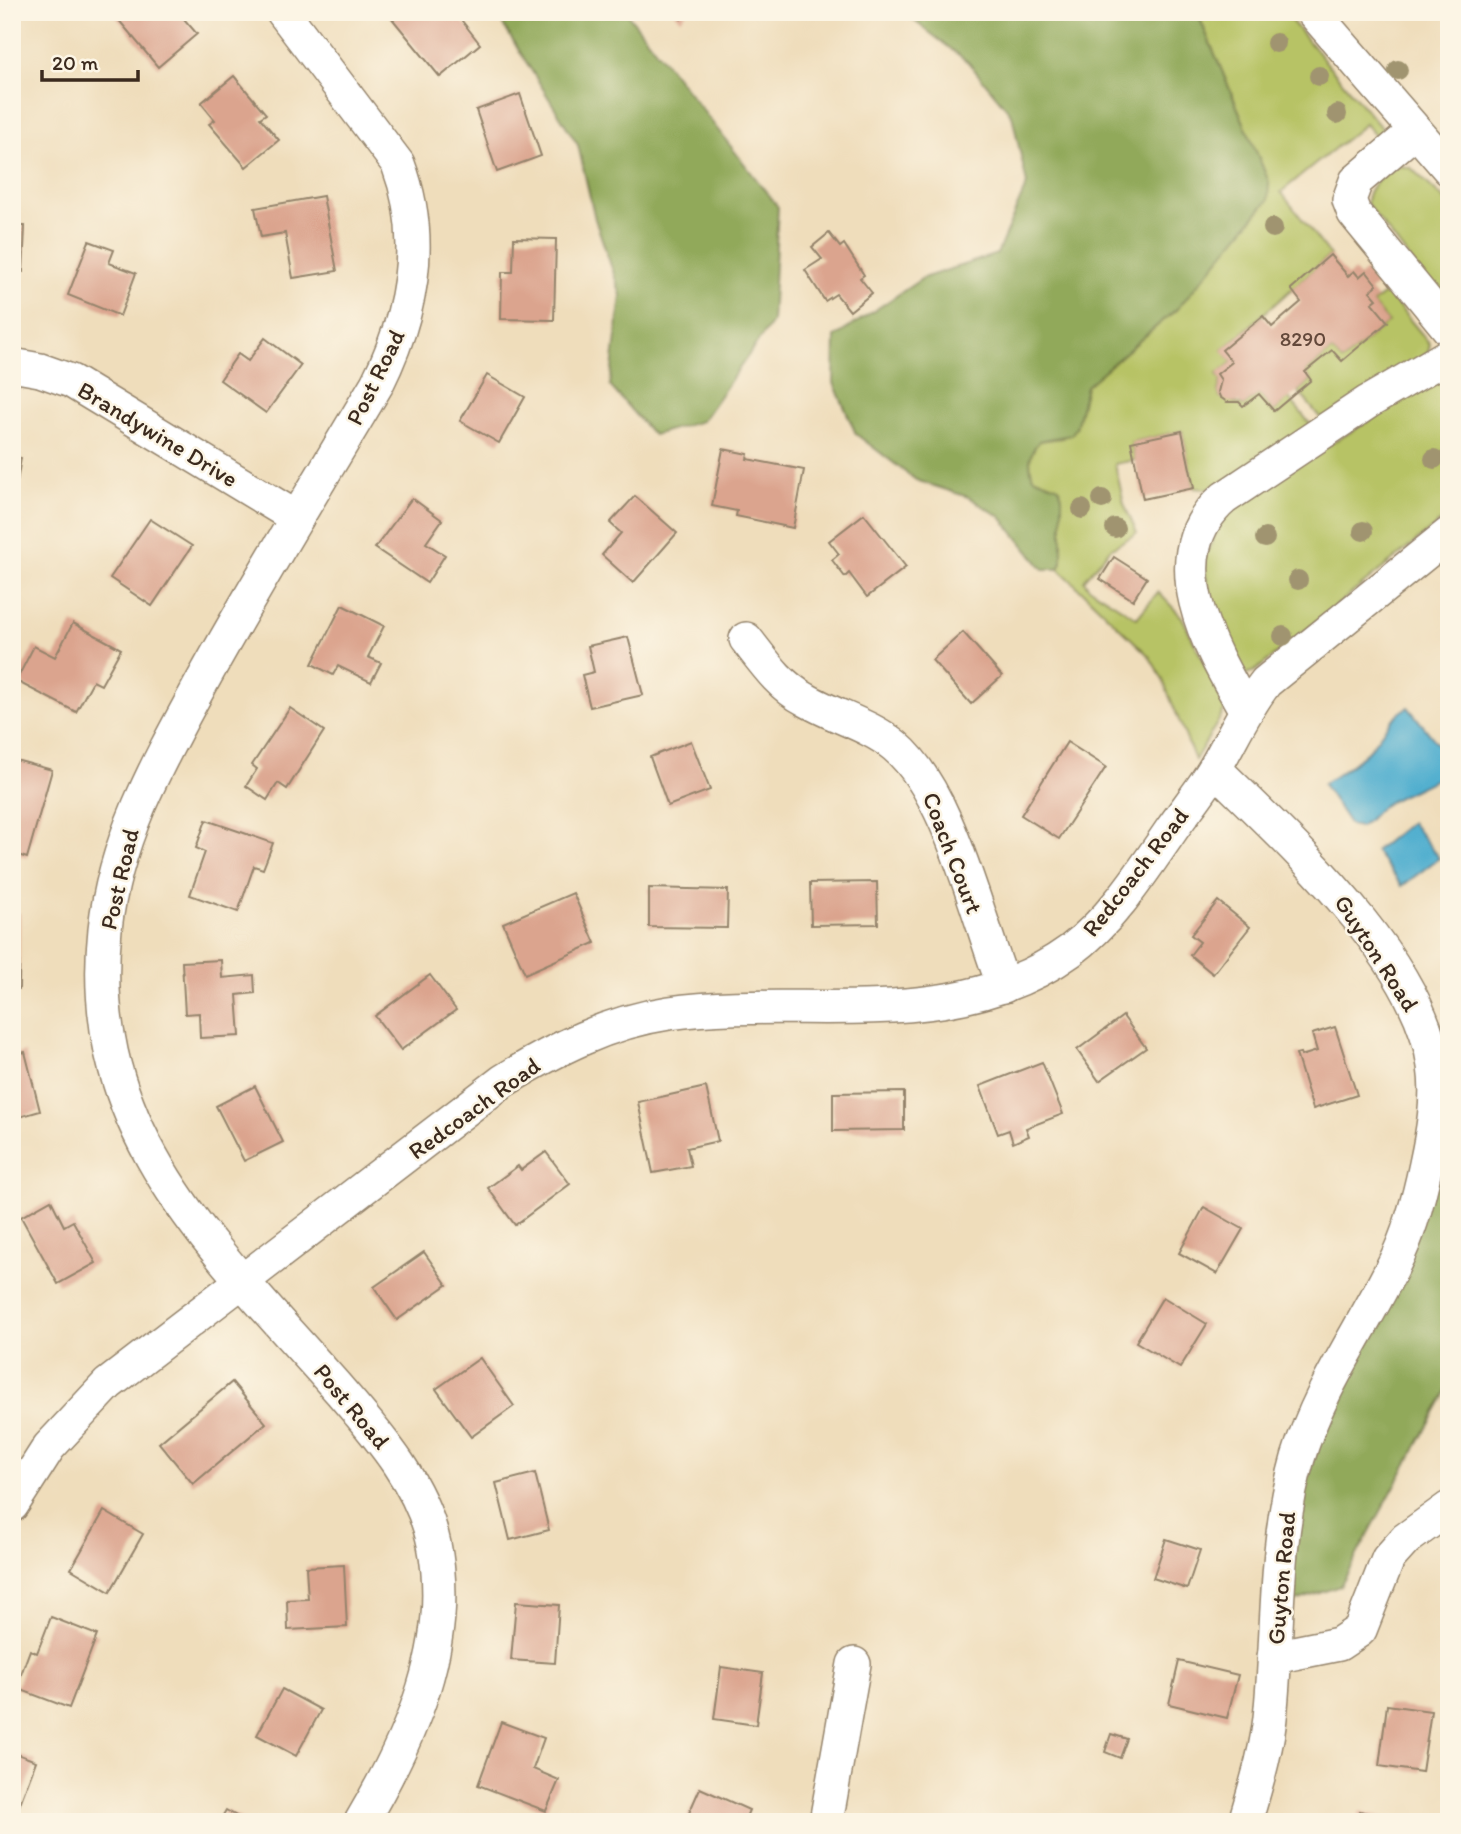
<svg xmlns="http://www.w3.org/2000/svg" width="1461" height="1834" viewBox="0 0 1461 1834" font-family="Itim,sans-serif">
  <rect width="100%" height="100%" fill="#fcf5e5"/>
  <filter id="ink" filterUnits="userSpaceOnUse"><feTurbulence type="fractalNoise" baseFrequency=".0143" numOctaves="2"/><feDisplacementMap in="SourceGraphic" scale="14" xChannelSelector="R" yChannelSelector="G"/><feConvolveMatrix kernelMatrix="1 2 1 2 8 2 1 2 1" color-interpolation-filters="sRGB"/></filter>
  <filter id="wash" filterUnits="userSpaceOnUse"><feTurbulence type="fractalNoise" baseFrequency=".00686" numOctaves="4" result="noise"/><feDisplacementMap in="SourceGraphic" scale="28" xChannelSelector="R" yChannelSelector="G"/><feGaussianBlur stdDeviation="1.57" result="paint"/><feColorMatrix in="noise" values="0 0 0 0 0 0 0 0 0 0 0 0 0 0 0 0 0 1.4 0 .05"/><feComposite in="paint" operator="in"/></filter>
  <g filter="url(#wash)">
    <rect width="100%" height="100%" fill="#efddbb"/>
    <g fill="#b7c365" stroke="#797642" stroke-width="2">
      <path d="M1197 12H1284L1383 130 1381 137 1377 138 1365 124 1281 192 1330 255 1223 350 1232 362 1217 374 1221 380 1218 391 1220 397 1243 406 1259 394 1274 411 1289 398 1312 426 1222 484 1205 489 1194 488 1182 431 1131 442 1135 460 1115 464 1124 504 1137 533 1110 549 1084 580 1088 587 1137 618 1158 592 1182 617 1226 708 1195 760 1162 678 1149 656 1059 569 1062 562 1059 488 1033 477C1028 462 1029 454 1039 441L1062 438 1076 428 1086 386 1177 309 1269 182Z"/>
      <path d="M1401 166 1411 168 1449 204V310L1367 204C1366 187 1386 169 1401 166Z"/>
      <path d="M1387 292 1430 344 1428 353 1322 420 1298 391 1311 380 1305 372 1332 350 1342 361 1388 322 1372 303Z"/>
      <path d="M1449 372V515L1255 671 1246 674 1234 668 1217 635 1203 560 1229 506Z"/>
    </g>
    <g fill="#91a95a" stroke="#666a3c" stroke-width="2">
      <path d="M495 12H626L778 207 772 322 702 421 653 435 610 386 621 295 595 219 578 145Z"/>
      <path d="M903 12H1197L1269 182 1268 200 1179 307 1086 386 1076 428 1071 435 1039 441C1029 454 1028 462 1033 477L1059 487 1062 497V562L1059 569H1043L1001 517 968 497 916 480 856 434 834 383 835 337 923 278 997 254 1027 184 1012 115 968 62Z"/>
      <path d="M1449 1102V1387L1340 1586 1276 1608 1279 1550Z"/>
    </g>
    <g fill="#51afcf" stroke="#466c76" stroke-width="2">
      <path d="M1408 707 1449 758V771C1429 785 1405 792 1384 805 1375 811 1369 821 1360 827L1350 825 1323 784C1340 772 1358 763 1371 747 1384 731 1390 718 1408 707Z"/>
      <path d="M1411 822 1439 858 1402 886 1375 851Z"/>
    </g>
    <g id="blocks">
      <g fill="#dba48e">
        <path d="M112 12H178L197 34 158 67Z"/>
        <path d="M394 12H455L480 44 440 77 390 16Z"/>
        <path d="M673 12H687L681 19Z"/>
        <path d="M234 76 266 114 260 118 279 140 246 167 209 124 215 120 201 103Z"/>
        <path d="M520 94 541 156 497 172 476 110Z"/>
        <path d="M323 196 337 271 293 278 285 233 261 237 255 208Z"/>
        <path d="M12 226H25L23 272 12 271Z"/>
        <path d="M829 233 840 247 844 244 864 275 860 278 872 293 850 311 836 294 825 301 805 270 822 259 812 247Z"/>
        <path d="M514 238 556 239 554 320 501 319 502 272H513Z"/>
        <path d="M89 241 114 250 109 263 136 273 120 316 68 295Z"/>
        <path d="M1330 255 1348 276 1354 271 1359 277 1366 271 1377 285 1370 291 1377 299 1372 303 1388 322 1342 361 1332 350 1305 372 1311 380 1274 411 1259 394 1243 406 1239 402H1227L1220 397 1218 392 1221 380 1217 374 1232 362 1222 350 1263 316 1272 327 1301 302 1291 289Z"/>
        <path d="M265 338 301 365 266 413 220 380 238 354 248 361Z"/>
        <path d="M487 375 525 397 499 443 460 421Z"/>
        <path d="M1182 431 1194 488 1143 499 1131 442Z"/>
        <path d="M723 449 748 454 747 459 804 470 793 528 736 516 737 511 712 506Z"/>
        <path d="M12 456 21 458 14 500H12Z"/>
        <path d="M635 496 677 533 633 583 602 555 621 533 610 523Z"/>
        <path d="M412 498 442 520 426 543 445 555 427 583 375 548Z"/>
        <path d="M864 514 906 567 867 597 849 573 845 577 832 560 839 554 829 541Z"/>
        <path d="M150 519 192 546 152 606 110 578Z"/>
        <path d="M1114 557 1147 578 1133 600 1100 579Z"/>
        <path d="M342 605 384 626 368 657 381 663 371 682 338 666 333 675 312 664Z"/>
        <path d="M73 623 121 649 101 685 93 681 76 712 16 681 34 646 55 657Z"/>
        <path d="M963 632 1002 676 971 704 932 660Z"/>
        <path d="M628 637 643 695 590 707 582 675 594 672 588 646Z"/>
        <path d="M290 708 324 731 287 789 278 783 267 800 246 786 257 769 252 765Z"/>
        <path d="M691 741 710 790 668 806 650 757Z"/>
        <path d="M1067 742 1106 767 1059 839 1021 815Z"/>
        <path d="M12 759 52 770 27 858 12 853Z"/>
        <path d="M206 820 273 843 263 869 254 866 238 912 190 895 205 852 196 848Z"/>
        <path d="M877 882 878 924 811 925 810 883Z"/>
        <path d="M649 888 728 890 727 928 649 927Z"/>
        <path d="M573 893 595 943 525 974 503 923Z"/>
        <path d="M1218 901 1250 927 1213 974 1190 955 1200 942 1191 935Z"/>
        <path d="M12 913H20L19 989H12Z"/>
        <path d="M221 960 222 978 254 975 255 993 237 995 240 1036 200 1038 199 1013 185 1014 182 962Z"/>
        <path d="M430 975 456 1010 401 1050 375 1016Z"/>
        <path d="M1123 1016 1146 1048 1099 1081 1077 1050Z"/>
        <path d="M1335 1027 1357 1095 1313 1109 1296 1054 1300 1053 1301 1056 1317 1051 1312 1034Z"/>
        <path d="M25 1052 40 1111 12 1119V1055Z"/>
        <path d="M1042 1062 1063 1114 1026 1128 1029 1136 1013 1143 1009 1130 998 1134 980 1086Z"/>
        <path d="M255 1086 283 1142 244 1161 216 1106Z"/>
        <path d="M706 1087 718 1141 687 1148 691 1166 653 1173 638 1102Z"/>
        <path d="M904 1092V1130L833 1131V1093Z"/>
        <path d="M546 1152 570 1184 515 1225 488 1188 518 1166 521 1170Z"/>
        <path d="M51 1200 64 1226 73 1221 96 1263 58 1284 21 1217Z"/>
        <path d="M1204 1207 1243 1229 1217 1274 1179 1253Z"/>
        <path d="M424 1252 447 1285 397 1320 374 1287Z"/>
        <path d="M1163 1297 1207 1324 1180 1368 1136 1342Z"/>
        <path d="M480 1358 514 1406 471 1437 436 1389Z"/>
        <path d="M232 1382 266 1423 193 1484 159 1443Z"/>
        <path d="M535 1473 549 1530 510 1540 496 1483Z"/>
        <path d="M104 1511 143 1534 110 1592 71 1569Z"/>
        <path d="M1166 1539 1200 1550 1187 1589 1153 1578Z"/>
        <path d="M344 1565 347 1627 288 1630 287 1600 308 1599 306 1567Z"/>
        <path d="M516 1602 559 1605 555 1663 511 1660Z"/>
        <path d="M51 1617 97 1635 69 1708 16 1688 30 1650 37 1653Z"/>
        <path d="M1179 1661 1238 1675 1227 1718 1169 1704Z"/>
        <path d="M721 1667 763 1673 756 1725 714 1719Z"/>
        <path d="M282 1689 321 1710 296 1756 257 1735Z"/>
        <path d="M1387 1705 1431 1711 1422 1772 1379 1766Z"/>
        <path d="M501 1722 544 1738 533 1769 559 1780 546 1811 478 1785Z"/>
        <path d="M1111 1734 1127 1739 1120 1758 1105 1752Z"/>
        <path d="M12 1752 36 1761 13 1822H12Z"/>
        <path d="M700 1788 749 1810 744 1822H685Z"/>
        <path d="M226 1810 247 1822H219Z"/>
        <path d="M1360 1811 1397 1821V1822H1357Z"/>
      </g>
    </g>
  </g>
  <g filter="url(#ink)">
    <use href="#blocks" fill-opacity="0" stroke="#95846c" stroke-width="2"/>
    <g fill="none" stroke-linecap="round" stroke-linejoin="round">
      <defs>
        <g id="minor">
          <path d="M283 12 398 164C426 238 412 314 377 384 319 482 258 580 203 680 160 759 115 837 105 929 83 1135 218 1251 341 1392 379 1436 422 1485 434 1544 454 1643 410 1739 361 1822"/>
          <path d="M1313 12 1449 169"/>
          <path d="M1415 131 1356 181 1349 200 1354 213 1449 329"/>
          <path d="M12 365 40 370 71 381 297 518"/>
          <path d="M746 639C764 662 779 685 805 699 833 716 870 725 895 746 950 792 977 918 1004 986"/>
          <path d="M1245 709C1209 647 1157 556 1224 498L1368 402 1449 355"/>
          <path d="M1215 769C1289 842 1420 958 1434 1066 1439 1098 1433 1132 1426 1164 1419 1198 1410 1233 1394 1264 1362 1330 1319 1388 1298 1458 1274 1541 1279 1623 1271 1708 1268 1747 1256 1785 1245 1822"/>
          <path d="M12 1505 49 1447 108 1384 503 1081C555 1049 608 1022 669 1013 803 994 953 1036 1070 951 1112 920 1143 871 1172 829 1186 809 1202 790 1215 768 1232 739 1244 710 1266 682L1449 534"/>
          <path d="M1274 1657 1339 1644 1360 1630 1388 1559 1406 1539 1449 1508"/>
          <path d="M826 1822 854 1664"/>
        </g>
      </defs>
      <use href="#minor" stroke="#95846c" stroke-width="36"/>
      <use href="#minor" stroke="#fff" stroke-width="33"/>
    </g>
    <g fill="#a09470">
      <circle cx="1276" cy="43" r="10"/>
      <circle cx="1398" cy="70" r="10"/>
      <circle cx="1319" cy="76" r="10"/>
      <circle cx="1337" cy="114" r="10"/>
      <circle cx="1273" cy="228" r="10"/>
      <circle cx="1434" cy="459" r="10"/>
      <circle cx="1102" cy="499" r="10"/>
      <circle cx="1082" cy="509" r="10"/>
      <circle cx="1115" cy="528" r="10"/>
      <circle cx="1363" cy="531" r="10"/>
      <circle cx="1265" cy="538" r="10"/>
      <circle cx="1298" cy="580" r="10"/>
      <circle cx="1283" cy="636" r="10"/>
    </g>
  </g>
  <g text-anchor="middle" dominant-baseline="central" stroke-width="5" stroke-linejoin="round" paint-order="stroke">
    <g font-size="21" fill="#63483a">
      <text x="1303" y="338">8290</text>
    </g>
    <g font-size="24" fill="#3b2a1e" stroke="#fcf5e5">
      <text transform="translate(375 377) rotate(-64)">Post Road</text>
      <text transform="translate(158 434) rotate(31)">Brandywine Drive</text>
      <text transform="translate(953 853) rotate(69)">Coach Court</text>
      <text transform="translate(1135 872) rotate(-52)">Redcoach Road</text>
      <text transform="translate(119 879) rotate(-77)">Post Road</text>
      <text transform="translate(1377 953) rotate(57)">Guyton Road</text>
      <text transform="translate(474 1108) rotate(-36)">Redcoach Road</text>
      <text transform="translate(352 1406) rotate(50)">Post Road</text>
      <text transform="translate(1281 1578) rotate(-85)">Guyton Road</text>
    </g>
  </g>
  <rect width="1461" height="1834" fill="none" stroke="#fcf5e5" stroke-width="42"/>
  <path d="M42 70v10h96v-10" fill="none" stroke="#3b2a1e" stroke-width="3.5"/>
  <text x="52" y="70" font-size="21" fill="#3b2a1e" stroke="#fcf5e5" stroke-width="5" paint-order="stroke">20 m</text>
</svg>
